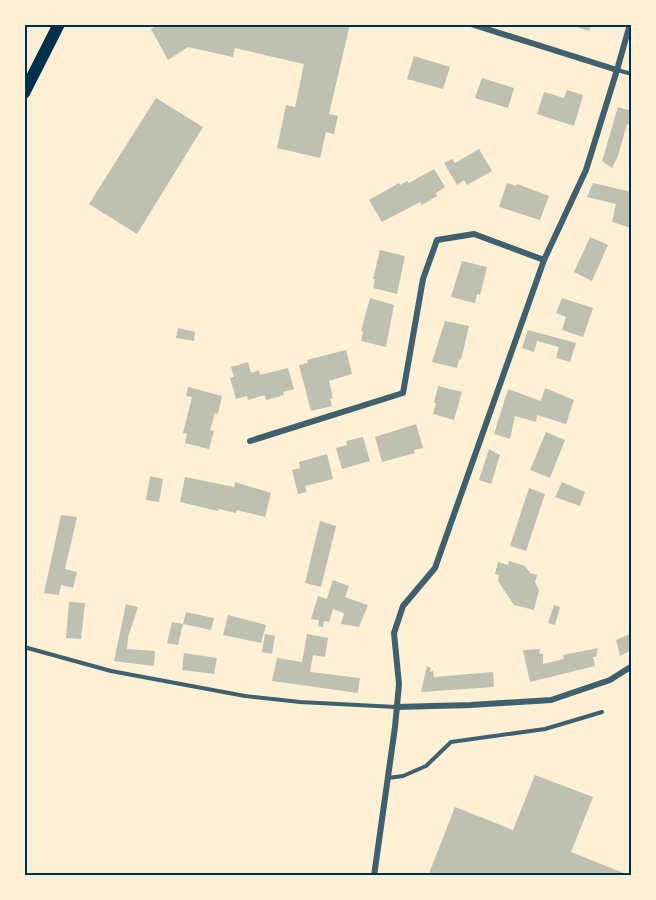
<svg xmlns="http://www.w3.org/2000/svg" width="656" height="900" viewBox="0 0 656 900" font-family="'Zilla Slab',serif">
  <rect width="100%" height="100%" fill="#fdf0d5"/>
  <g fill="#bec0b2">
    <path d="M160 24H350L329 114 338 116 334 134 326 132 320 158 277 148 286 105 295 107 304 64 235 48 233 57 188 47 168 60 151 29Z"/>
    <path d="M567 24H591L589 31Z"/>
    <path d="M414 56 450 67 443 89 407 79Z"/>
    <path d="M482 78 514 88 508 108 475 98Z"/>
    <path d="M567 90 583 95 574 126 537 114 544 92 564 98Z"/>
    <path d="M156 98 203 127 137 234 89 204Z"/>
    <path d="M618 107 632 111V125L627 124 618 156 612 168 602 161Z"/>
    <path d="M479 149 492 171 467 185 464 180 457 185 444 163 452 159 455 163Z"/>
    <path d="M434 169 445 187 436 193 437 196 422 205 420 202 382 222 369 200 399 183 400 185 407 181 409 183Z"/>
    <path d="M507 183 516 186 517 184 549 196 540 220 499 207Z"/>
    <path d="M593 183 632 192 631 228 612 222 616 204 587 197Z"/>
    <path d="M590 237 608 245 592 281 574 272Z"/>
    <path d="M380 250 405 256 397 294 373 288 375 279H373Z"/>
    <path d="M462 261 487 267 480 295 477 294 475 303 451 297Z"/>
    <path d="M370 298 394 305 386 347 361 341 363 332 361 331Z"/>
    <path d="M562 298 593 308 583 337 562 330 566 317 556 313Z"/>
    <path d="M445 321 469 326 461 360 459 359 457 368 432 362Z"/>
    <path d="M178 328 195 332 194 341 176 338Z"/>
    <path d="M528 330 576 343 570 362 556 358 559 347 537 341 534 352 522 348Z"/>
    <path d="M346 350 352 374 329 381 333 398 330 399 332 406 311 411 299 365 308 363 307 360Z"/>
    <path d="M248 362 251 373 259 370 260 375 288 368 294 389 283 392 284 395 266 400 265 395 248 400 247 396 236 399 230 378 234 377 231 367Z"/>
    <path d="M438 386 462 392 454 420 433 414 436 403H434Z"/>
    <path d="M188 387 222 396 218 414 215 413 210 430 214 431 209 449 185 443 187 434 183 433 192 397 186 396Z"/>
    <path d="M545 388 574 400 566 424 537 415 536 422 515 416 510 439 494 434 508 389 541 401Z"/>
    <path d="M416 424 423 448 414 450 415 453 382 462 375 437Z"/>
    <path d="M546 432 565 440 550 478 530 470Z"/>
    <path d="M363 437 370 461 342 469 336 448 347 445 346 441Z"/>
    <path d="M489 449 500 455 491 484 479 480Z"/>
    <path d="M327 454 333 479 305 486 307 492 298 494 292 470 300 468 299 462Z"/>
    <path d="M150 476 163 479 159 502 146 500Z"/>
    <path d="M185 477 234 487 235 482 271 493 265 517 237 510 236 513 219 509 218 511 180 502Z"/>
    <path d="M562 482 585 492 580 506 555 497Z"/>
    <path d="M529 488 545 494 526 551 510 546Z"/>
    <path d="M61 515 77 517 65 569 77 572 73 588 61 585 59 595 44 593Z"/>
    <path d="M320 521 336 526 321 587 305 583Z"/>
    <path d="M509 561 525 566 530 573 537 575 535 582 539 590 534 610 514 605 498 581 499 575 495 574 498 562 508 565Z"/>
    <path d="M333 580 349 586 345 597 368 605 359 627 341 624 344 613 333 609 329 622 324 621 323 627 318 626 319 620 311 619 318 596 327 599Z"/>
    <path d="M69 602 85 603 81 639 66 638Z"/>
    <path d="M126 604 138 607 128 637 127 649 155 651 154 666 114 661Z"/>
    <path d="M554 605 560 607 555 625 548 623Z"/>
    <path d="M186 612 214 618 211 630 183 624Z"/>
    <path d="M228 615 266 625 261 643 223 635Z"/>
    <path d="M172 622 183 624 178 645 167 643Z"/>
    <path d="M632 633V650L620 656 616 640Z"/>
    <path d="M265 634 275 636 272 654 262 652Z"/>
    <path d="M307 634 328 638 325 657 313 655 310 672 360 678 358 693 272 681 277 658 302 662Z"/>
    <path d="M598 648 596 657H593L595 666 530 682 523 650 540 649 539 653 543 654V664L564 659 563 655Z"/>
    <path d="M184 653 217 658 214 674 182 670Z"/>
    <path d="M427 666 431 668 430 672 433 671 434 677 493 672 494 687 421 692Z"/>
    <path d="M535 775 593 797 571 852 631 876H428L455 807 513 830Z"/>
  </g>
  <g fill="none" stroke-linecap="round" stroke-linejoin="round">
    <g stroke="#3f606c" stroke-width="4">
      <path d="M617 70 632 74"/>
      <path d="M24 647 111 671 245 696 300 702 396 707"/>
      <path d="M388 778 403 776 426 766 451 742 545 729 602 712"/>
    </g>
    <g stroke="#3f606c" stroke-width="6">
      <path d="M471 24 617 70"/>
      <path d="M250 441 403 393 423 279 437 240 474 234 544 260"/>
      <path d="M396 707 471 705 551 700 610 680 632 666"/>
      <path d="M374 876 395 727 399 684 394 633 403 606 435 568 544 260 586 170 617 70 630 24"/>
    </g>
    <path stroke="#003049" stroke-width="12" d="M24 93 59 24"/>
  </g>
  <rect width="656" height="900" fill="none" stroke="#fdf0d5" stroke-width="51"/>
  <rect x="26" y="26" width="604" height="848" fill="none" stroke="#003049" stroke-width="2"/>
</svg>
